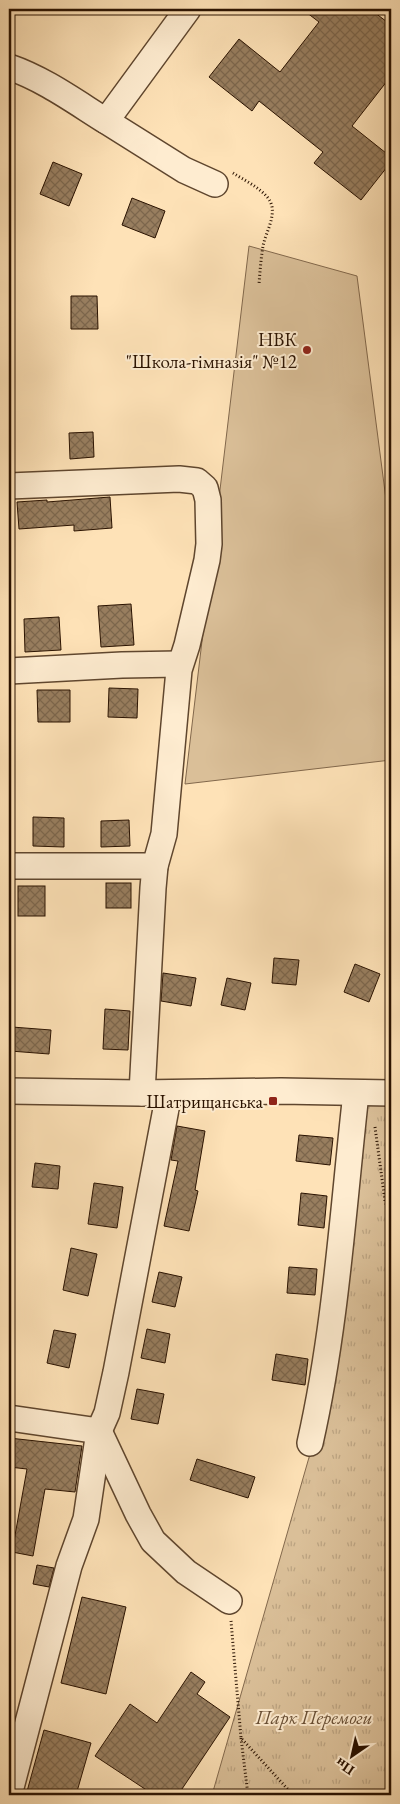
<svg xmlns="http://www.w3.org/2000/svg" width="400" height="1804" viewBox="0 0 400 1804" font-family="'EB Garamond',serif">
  <defs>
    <pattern id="park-tufts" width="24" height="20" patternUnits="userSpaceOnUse" patternTransform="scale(1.25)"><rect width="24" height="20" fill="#dabf98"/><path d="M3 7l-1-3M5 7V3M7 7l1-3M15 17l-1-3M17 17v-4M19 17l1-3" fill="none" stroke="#bba381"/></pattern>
    <pattern id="building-cross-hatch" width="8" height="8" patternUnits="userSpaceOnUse" patternTransform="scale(1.25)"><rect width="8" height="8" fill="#987e5f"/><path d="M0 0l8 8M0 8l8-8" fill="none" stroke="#7c664c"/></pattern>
  </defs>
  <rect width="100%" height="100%" fill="#fee2b7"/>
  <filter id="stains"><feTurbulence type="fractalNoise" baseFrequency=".004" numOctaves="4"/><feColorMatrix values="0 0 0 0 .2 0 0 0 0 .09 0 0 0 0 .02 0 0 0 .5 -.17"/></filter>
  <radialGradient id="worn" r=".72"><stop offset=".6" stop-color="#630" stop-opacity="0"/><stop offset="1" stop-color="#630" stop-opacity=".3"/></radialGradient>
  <path fill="#dabf98" stroke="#82684c" d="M249 246 357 276 391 538V760L185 784Z"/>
  <path fill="url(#park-tufts)" stroke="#82684c" d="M360 1101H391V1795H212L337 1360Z"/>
  <g fill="url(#building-cross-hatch)" stroke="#2a1200">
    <path d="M302 9H370L391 25V76L352 126 391 157V162L361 200 314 163 323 152 259 101 252 111 209 77 239 39 280 72 319 22Z"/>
    <path d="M53 162 82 174 69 206 40 194Z"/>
    <path d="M132 198 165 211 155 238 122 225Z"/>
    <path d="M71 296H97L98 329H71Z"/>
    <path d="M93 432 94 457 70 459 69 433Z"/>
    <path d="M110 497 112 528 74 531V525L19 529 17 502 47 500V502Z"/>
    <path d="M131 604 134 645 101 647 98 606Z"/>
    <path d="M59 617 61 650 25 652 24 619Z"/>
    <path d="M109 688 138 689 137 718 108 717Z"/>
    <path d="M37 690H70V722H38Z"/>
    <path d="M33 817 64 818V847L33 846Z"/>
    <path d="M129 820 130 846 101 847V821Z"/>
    <rect x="106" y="883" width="25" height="25"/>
    <rect x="18" y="886" width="27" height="30"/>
    <path d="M274 958 299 960 296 985 272 983Z"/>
    <path d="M355 964 380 974 369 1002 344 992Z"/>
    <path d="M163 973 196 978 191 1006 161 1001Z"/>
    <path d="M227 978 251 983 245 1010 221 1005Z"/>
    <path d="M105 1009 130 1011 128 1050 103 1049Z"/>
    <path d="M12 1027 51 1030 49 1054 10 1051Z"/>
    <path d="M177 1126 205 1131 195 1190 198 1191 189 1231 164 1226 178 1161 171 1160Z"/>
    <path d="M299 1135 333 1138 330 1165 296 1161Z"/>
    <path d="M35 1163 60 1166 58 1189 32 1187Z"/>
    <path d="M94 1183 123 1187 117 1228 88 1224Z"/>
    <path d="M301 1193 327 1196 324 1228 298 1225Z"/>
    <path d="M71 1248 97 1254 88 1296 63 1290Z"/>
    <path d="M289 1267 317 1269 315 1295 287 1293Z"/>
    <path d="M159 1272 182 1277 175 1307 152 1302Z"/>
    <path d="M147 1329 170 1334 165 1363 141 1358Z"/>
    <path d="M54 1330 76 1334 69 1368 47 1363Z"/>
    <path d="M276 1354 308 1359 305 1385 272 1380Z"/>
    <path d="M137 1389 164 1394 158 1424 131 1419Z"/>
    <path d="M9 1438 82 1446 75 1492 45 1489 33 1556 12 1552 27 1469 9 1467Z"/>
    <path d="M197 1459 255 1477 248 1498 190 1480Z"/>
    <path d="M37 1565 54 1568 49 1587 33 1584Z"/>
    <path d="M82 1597 126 1607 106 1694 61 1683Z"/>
    <path d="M191 1672 205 1682 197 1694 230 1717 178 1795H154L95 1756 130 1704 157 1723Z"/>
    <path d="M44 1730 91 1743 76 1795H26Z"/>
  </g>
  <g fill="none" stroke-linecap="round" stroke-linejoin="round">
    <defs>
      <g id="minor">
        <path d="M9 67C44 79 74 101 106 121L188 9"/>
        <path d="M106 121 184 170 215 184"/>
        <path d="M9 486 179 479 197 481 205 488 208 500 209 544 207 560 187 645 179 670 164 834 155 866 153 888 142 1093"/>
        <path d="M9 671 122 665 179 664"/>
        <path d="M9 866H155"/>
        <path d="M9 1091 139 1093 281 1091 391 1093"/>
        <path d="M9 1418 99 1431 138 1514 153 1541 186 1572 229 1601"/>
        <path d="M310 1443C336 1328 343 1209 356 1093"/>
        <path d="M9 1795 69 1566 86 1519 99 1431 107 1413 116 1372 169 1093"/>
      </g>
    </defs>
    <use href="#minor" stroke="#5f462e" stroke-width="28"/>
    <g stroke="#2a1200" stroke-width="3" stroke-dasharray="1 2.5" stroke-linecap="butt">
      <path d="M233 173C244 180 259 187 268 198 279 212 266 231 263 246 261 258 260 271 259 284"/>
      <path d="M375 1127 385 1201 391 1217"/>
      <path d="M231 1621 241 1738 293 1795"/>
      <path d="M241 1738 248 1795"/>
    </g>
    <use href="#minor" stroke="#feecd0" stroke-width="25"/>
  </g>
  <g fill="#8f2418" stroke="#feecd0" stroke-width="2">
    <circle cx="307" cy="350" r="5"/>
    <rect x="268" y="1096" width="10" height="10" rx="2.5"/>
  </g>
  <g text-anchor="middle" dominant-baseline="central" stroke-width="4" stroke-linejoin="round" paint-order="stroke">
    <g font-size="19" fill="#2a1200" stroke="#feecd0" text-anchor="end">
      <text x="297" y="339">НВК<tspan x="297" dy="22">"Школа-гімназія" №12</tspan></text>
      <text x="263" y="1101">Шатрищанська</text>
    </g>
    <g font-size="19" font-style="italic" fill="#684f35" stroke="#feecd0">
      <text x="314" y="1717">Парк Перемоги</text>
    </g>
  </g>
  <rect width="400" height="1804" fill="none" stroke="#fee2b7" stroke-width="30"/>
  <rect x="10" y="10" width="380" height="1784" fill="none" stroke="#2a1200" stroke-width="2.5"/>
  <rect x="15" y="15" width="370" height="1774" fill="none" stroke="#2a1200"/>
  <g transform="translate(352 1756) rotate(214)" stroke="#feecd0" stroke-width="4" paint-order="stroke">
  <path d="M0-4L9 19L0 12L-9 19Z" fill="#2a1200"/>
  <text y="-8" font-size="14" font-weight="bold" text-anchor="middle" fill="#2a1200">Пн</text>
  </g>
  <rect width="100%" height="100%" filter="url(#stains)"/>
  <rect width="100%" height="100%" fill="url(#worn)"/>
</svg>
